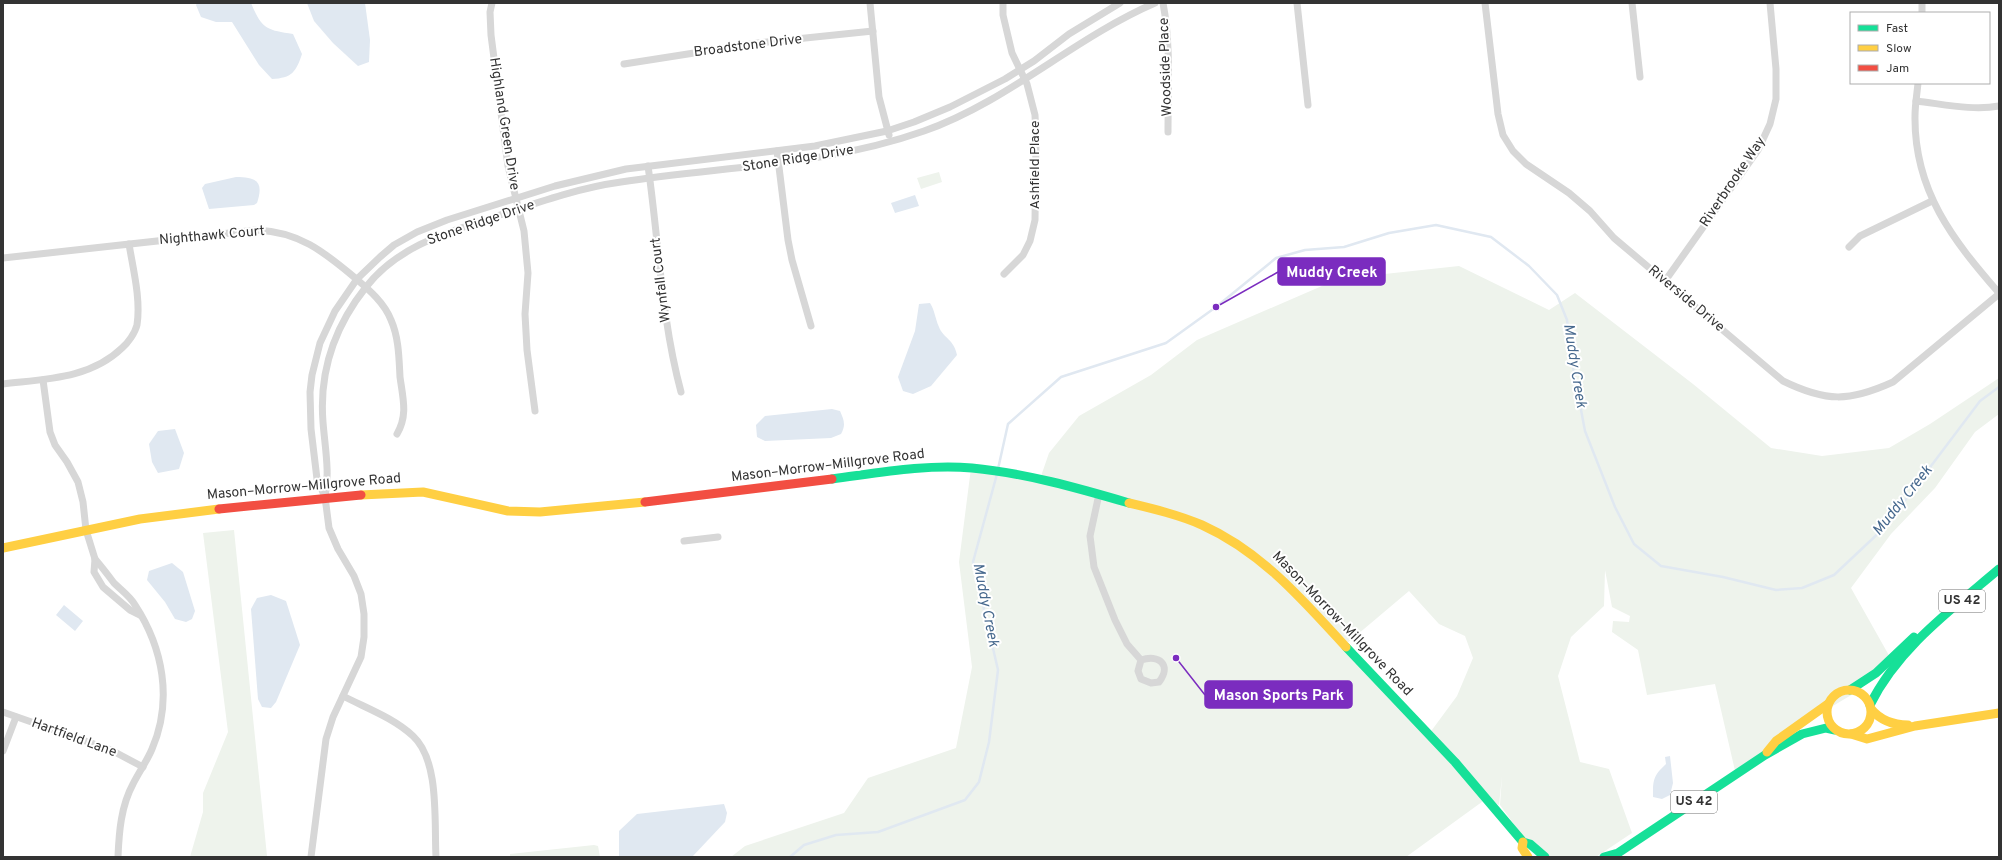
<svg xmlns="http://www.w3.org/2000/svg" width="2002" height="860" viewBox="0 0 2002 860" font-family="Overpass,sans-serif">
  <rect width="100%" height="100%" fill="#fff"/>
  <g fill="#eef3ec" fill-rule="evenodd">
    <path d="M939 172 942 182 921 189 917 178Z"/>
    <path d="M1459 266 1549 310 1575 293 1693 384 1771 448 1822 456 1889 448 1930 424 1999 378V414L1975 432 1935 488 1891 534 1851 588 1891 659 1851 690 1853 694 1816 716 1736 775 1715 684 1647 695 1638 650 1612 632 1613 621 1629 622 1630 616 1612 607 1605 570 1604 606 1571 637 1558 676 1580 762 1609 769 1632 833 1596 857H1551L1524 838 1500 805 1502 776 1499 805 1486 799 1406 857H731L745 846 844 813 868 778 956 748 972 667 959 562 971 468 1040 479 1049 453 1079 416 1151 375 1197 340 1338 279ZM1409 591 1439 624 1465 636 1473 658 1457 696 1429 734 1345 645Z"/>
    <path d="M234 530 267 856 190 857 203 812V793L228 732 203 533Z"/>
    <path d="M594 845 598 846 600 857H510V854Z"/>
  </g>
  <g fill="#e0e8f1">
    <path d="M197 3H251C262 29 266 30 293 34L302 54C296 72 292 78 272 79L259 65 232 22H216L201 17 196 5Z"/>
    <path d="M307 3H365L370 40 369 62 358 66 333 43 314 21Z"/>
    <path d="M236 177C257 177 264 182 257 203L254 205 209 209 202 188 205 184Z"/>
    <path d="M915 195 919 206 895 213 891 203Z"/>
    <path d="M930 303C935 311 935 318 939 327 943 338 954 339 957 355L931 386 913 394 903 391 898 377 915 331 919 304Z"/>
    <path d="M832 409 840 411C844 420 846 425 841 434L831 438 765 441 757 437 756 425 765 416Z"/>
    <path d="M175 429 184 453 179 469 158 473 152 462 149 444 158 431Z"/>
    <path d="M172 563 183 572 195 611 192 619 186 622 175 619 165 602 147 580 149 571Z"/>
    <path d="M271 595 286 601 300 645 276 702 271 708 262 707 258 699 251 609 257 598Z"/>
    <path d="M64 605 83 621 75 631 56 615Z"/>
    <path d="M1670 756 1673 783 1670 795 1662 799 1653 797C1653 780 1653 776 1666 764L1665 757Z"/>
    <path d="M724 804 727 813 725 822 692 857H619V831L637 814Z"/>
  </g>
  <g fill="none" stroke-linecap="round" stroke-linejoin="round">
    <g stroke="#e0e8f1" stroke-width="2.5">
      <path d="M998 469 1008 424 1061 377 1166 343 1216 307 1276 258 1305 250 1344 247 1389 233 1436 225 1491 237 1529 266 1557 295 1567 320 1572 362 1585 431 1615 507 1634 544 1661 566 1723 577 1776 590 1802 588 1834 575 1885 527 1980 401 1999 387"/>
      <path d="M790 857 804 845 836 835 878 832 965 800 979 782 989 742 998 670 973 562 997 474"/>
    </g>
    <g stroke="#d7d7d7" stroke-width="7">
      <path d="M492 3 490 12 491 35 504 136 508 166 524 231 528 273 525 314 527 350 535 411"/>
      <path d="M870 3 879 97 889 135"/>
      <path d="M1003 3V15L1012 53 1027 84 1035 115 1036 137 1035 220 1030 241 1023 255 1004 274"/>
      <path d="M1163 3C1171 45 1168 89 1168 132"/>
      <path d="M1297 3 1308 105"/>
      <path d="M1485 3 1498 114 1503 135 1513 151 1526 164 1569 193 1590 211 1614 238 1783 381C1826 402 1849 402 1893 382L1999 294"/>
      <path d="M1632 3 1640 77"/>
      <path d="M1922 3V13"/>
      <path d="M624 64 758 43 873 31"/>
      <path d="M1918 83C1917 94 1915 105 1915 116 1914 191 1953 240 1999 293"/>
      <path d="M1916 101C1943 104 1973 111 1999 106"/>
      <path d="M777 151 788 240 792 260 811 326"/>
      <path d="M648 166C659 242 661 318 681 392"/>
      <path d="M1849 247 1860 236 1932 201"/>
      <path d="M3 258 257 230C299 232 323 251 354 277 368 289 384 302 391 320 399 338 399 359 400 377 403 399 408 415 397 434"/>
      <path d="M1665 281 1758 150 1770 124 1776 99V69L1770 3"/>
      <path d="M43 380 50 432 55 445 67 462 78 482 83 502 86 530 95 559 94 572 103 587 130 610 140 615"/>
      <path d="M3 384C45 379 90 379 122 348 128 343 135 333 137 325 141 299 133 269 129 244"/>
      <path d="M1099 494 1090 536 1094 567 1115 620 1127 644 1141 660 1138 671 1141 679 1151 683 1159 682C1172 665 1159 654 1141 660"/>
      <path d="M325 497C330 472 325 448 323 422 319 372 335 326 366 287 397 247 445 233 491 218 533 204 577 188 621 182 724 166 825 166 924 131 1007 102 1074 38 1155 3"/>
      <path d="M684 541 718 537"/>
      <path d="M95 559C102 567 108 575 114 583 121 590 130 596 135 605 163 648 173 700 152 749 147 761 139 772 133 784 121 806 119 832 118 857"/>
      <path d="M343 696C366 708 394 718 413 736 440 761 434 822 436 857"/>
      <path d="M3 712 111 750 143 767"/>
      <path d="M3 751 16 717"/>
      <path d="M311 857 326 739 333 717 361 657 364 637V614L361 594 354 576 338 549 329 528 325 497 317 479 311 429 310 392 312 375 320 343 335 311 357 279 380 257 394 245 417 232 447 220 555 186 626 169 815 146 887 131 914 122 950 107 1005 79 1034 61 1069 34 1120 3"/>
    </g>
    <g stroke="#16e098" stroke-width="9">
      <path d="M832 479C878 473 925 464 972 468 1025 473 1078 488 1129 503"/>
      <path d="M1346 647 1455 762 1523 842 1530 844 1545 857"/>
      <path d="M1850 690 1876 673 1914 637"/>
      <path d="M1870 705C1898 648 1952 609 1999 569"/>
      <path d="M1604 857 1618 853 1765 755 1802 734 1826 728 1835 730"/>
    </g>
    <g stroke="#ffcf43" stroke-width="9">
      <path d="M361 495 423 492 508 511 540 512 645 502"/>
      <path d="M1129 503C1154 509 1179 515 1202 525 1262 552 1303 600 1346 647"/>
      <path d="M3 548 140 519 219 509"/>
      <circle cx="1849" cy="712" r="22"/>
      <path d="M1871 709C1881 721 1893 725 1908 725"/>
      <path d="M1851 734 1867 739 1915 726 1999 713"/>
      <path d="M1767 752 1776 741 1828 704"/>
      <path d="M1523 842 1522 848 1528 857"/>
    </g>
    <g stroke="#f24e42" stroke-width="9">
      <path d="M645 502 832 479"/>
      <path d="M219 509 361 495"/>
    </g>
  </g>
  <g text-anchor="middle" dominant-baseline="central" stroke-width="4" stroke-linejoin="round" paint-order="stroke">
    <g fill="#fff" stroke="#707070" stroke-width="1">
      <rect x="1939" y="590" width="46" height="22" rx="3"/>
      <rect x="1671" y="791" width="46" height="22" rx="3"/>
    </g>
    <g font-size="13" font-weight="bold" fill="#333">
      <text x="1962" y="601">US 42</text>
      <text x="1694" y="802">US 42</text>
    </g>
    <g font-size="14" fill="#333" stroke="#fff">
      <text transform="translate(748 46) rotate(-7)">Broadstone Drive</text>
      <text transform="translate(1166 67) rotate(-92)">Woodside Place</text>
      <text transform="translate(504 124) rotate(81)">Highland Green Drive</text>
      <text transform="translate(798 159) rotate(-9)">Stone Ridge Drive</text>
      <text transform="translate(1035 165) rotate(-90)">Ashfield Place</text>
      <text transform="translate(1733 182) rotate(-56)">Riverbrooke Way</text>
      <text transform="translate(481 223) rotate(-19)">Stone Ridge Drive</text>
      <text transform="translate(212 236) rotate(-5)">Nighthawk Court</text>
      <text transform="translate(661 280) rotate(-97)">Wynfall Court</text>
      <text transform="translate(1686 299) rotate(40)">Riverside Drive</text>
      <text transform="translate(828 466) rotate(-7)">Mason–Morrow–Millgrove Road</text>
      <text transform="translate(304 487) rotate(-5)">Mason–Morrow–Millgrove Road</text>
      <text transform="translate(1342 624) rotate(46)">Mason–Morrow–Millgrove Road</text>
      <text transform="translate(74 738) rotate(20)">Hartfield Lane</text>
    </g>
    <g font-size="15" font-style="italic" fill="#47698e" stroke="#fff">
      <text transform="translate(1574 366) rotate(81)">Muddy Creek</text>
      <text transform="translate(1903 501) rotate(-51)">Muddy Creek</text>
      <text transform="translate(985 605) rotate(79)">Muddy Creek</text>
    </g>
  </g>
  <path fill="none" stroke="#7b2cbf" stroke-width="1.5" d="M1216 307L1278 272M1176 658L1205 695"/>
  <g fill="#7b2cbf" stroke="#fff" stroke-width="1.5">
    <circle cx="1216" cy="307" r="4"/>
    <circle cx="1176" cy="658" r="4"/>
  </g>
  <g fill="#7b2cbf" stroke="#7b2cbf" stroke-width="1.5">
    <rect x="1278" y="258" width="107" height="27" rx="4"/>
    <rect x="1205" y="681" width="147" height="27" rx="4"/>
  </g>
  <g font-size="15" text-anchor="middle" font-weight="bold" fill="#fff">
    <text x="1332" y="277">Muddy Creek</text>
    <text x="1279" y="700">Mason Sports Park</text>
  </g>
  <rect width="2002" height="860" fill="none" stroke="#333333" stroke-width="8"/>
  <rect x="1850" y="12" width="140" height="72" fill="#ffffff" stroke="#adadad"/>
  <rect x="1858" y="25" width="20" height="6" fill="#16e098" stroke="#adadad"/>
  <text x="1886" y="32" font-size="12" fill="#333333">Fast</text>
  <rect x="1858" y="45" width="20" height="6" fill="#ffcf43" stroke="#adadad"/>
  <text x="1886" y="52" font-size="12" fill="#333333">Slow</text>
  <rect x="1858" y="65" width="20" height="6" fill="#f24e42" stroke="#adadad"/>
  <text x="1886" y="72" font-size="12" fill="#333333">Jam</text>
</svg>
